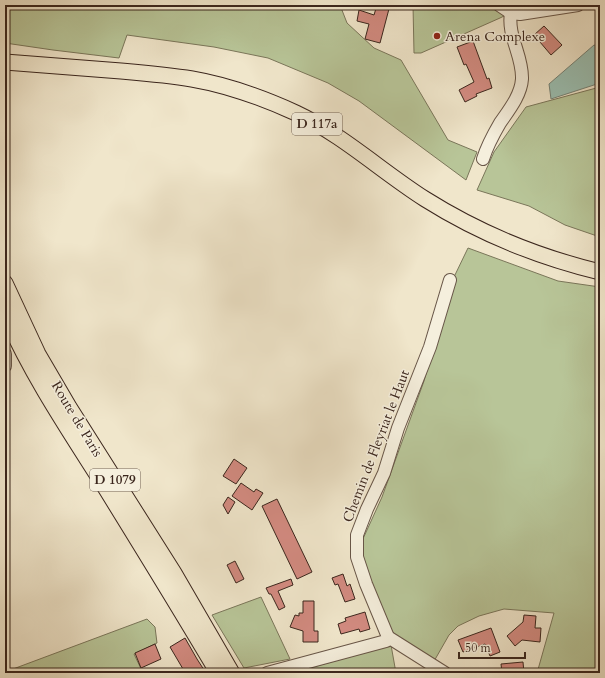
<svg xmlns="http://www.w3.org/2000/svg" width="605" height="678" viewBox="0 0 605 678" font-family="Cardo,serif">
  <rect width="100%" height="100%" fill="#f0e6cb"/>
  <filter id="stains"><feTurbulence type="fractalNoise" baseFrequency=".005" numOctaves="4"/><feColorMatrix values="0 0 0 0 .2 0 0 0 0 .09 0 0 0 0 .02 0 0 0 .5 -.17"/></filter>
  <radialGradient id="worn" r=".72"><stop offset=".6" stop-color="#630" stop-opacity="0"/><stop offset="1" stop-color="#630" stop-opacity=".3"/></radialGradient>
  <g fill="#b8c598" stroke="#7a765a">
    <path d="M5 5H340L347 23 374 48 401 60 448 140 477 152 466 180 359 101 328 83 268 58 214 47 127 35 119 58 53 50 5 43Z"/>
    <path d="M413 5H542L520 8 500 18 421 53H414Z"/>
    <path d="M600 87V237L565 225 529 206 477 190 494 152 526 107Z"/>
    <path d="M468 248 558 281 600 287V673H537L554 613 504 609 479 616 458 626 449 635 433 663 398 639 383 619 362 561V541L382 497 424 381 454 277Z"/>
    <path d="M261 597 290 659 244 668 212 615Z"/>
    <path d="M147 619 155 627 157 643 134 654 143 673H5V672Z"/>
    <path d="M391 645 396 673H292Z"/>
  </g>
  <path fill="#9bc0b3" stroke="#758277" d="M594 45 600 46V83L551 99 549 84Z"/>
  <g fill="#d38b81" stroke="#3b261d">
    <path d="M377 5H390L380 43 365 39 369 24 357 21 359 10 374 15Z"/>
    <path d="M544 26 562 45 551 55 534 35Z"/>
    <path d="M473 41 487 79 489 78 492 88 476 94 477 96 465 102 459 90 474 82 466 64 464 65 457 47Z"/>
    <path d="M234 459 247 468 236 484 223 476Z"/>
    <path d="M241 483 254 492 256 489 263 493 252 510 232 496Z"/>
    <path d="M228 497 235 502 228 514 223 505Z"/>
    <path d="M277 499 312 572 297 579 262 506Z"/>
    <path d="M235 561 244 579 236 583 227 565Z"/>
    <path d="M343 574 347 586 350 584 355 599 345 602 338 584 335 585 332 578Z"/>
    <path d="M291 579 293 585 278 591 285 607 279 610 271 594H269L266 588Z"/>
    <path d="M303 601H314V631H318V642H303V631L290 627 295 615 299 616V613H303Z"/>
    <path d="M365 612 370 629 360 632 359 629 341 634 338 624 346 621 345 618Z"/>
    <path d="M524 615 536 616 535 628H541L540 642 522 640 515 646 507 636 523 622Z"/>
    <path d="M491 628 500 652 490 656 485 644 463 652 458 640Z"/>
    <path d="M185 638 197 659 206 673H185L183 669 170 647Z"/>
    <path d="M155 644 161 659 141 668 135 653Z"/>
    <path d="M523 662 524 673H502L501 664Z"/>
  </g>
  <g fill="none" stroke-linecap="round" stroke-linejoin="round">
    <defs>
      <g id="minor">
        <path d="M499 5 511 13 520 14 578 5"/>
        <path d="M483 159C487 146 493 135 500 123 509 110 521 95 522 79 523 56 507 36 511 13"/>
        <path d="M5 354V366"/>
        <path d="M388 637 445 673"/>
        <path d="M267 673 386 641 388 637 366 584 357 557V535L367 509 384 473 398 428 430 347 450 280"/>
      </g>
      <g id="major">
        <path d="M5 62C44 65 82 68 121 71 144 73 168 75 192 79 227 85 263 98 296 113 343 135 381 171 425 199 479 233 538 257 600 272"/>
        <path d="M5 283 38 354 69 407 174 573 232 673"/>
        <path d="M5 314C31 374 68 429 103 484 142 547 180 609 218 673"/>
      </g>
    </defs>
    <use href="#minor" stroke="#685648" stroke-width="14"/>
    <use href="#major" stroke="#3b261d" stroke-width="17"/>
    <use href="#minor" stroke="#f5efdd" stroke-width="12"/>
    <use href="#major" stroke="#f0e6cb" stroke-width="15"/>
  </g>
  <circle fill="#8f2418" stroke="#f5efdd" stroke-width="1.5" cx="437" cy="36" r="4"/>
  <g text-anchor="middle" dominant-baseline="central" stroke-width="3" stroke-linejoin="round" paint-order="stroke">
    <g fill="#f5efdd" stroke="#736257" stroke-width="1">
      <rect x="292" y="113" width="50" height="22" rx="3"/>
      <rect x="90" y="469" width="50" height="22" rx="3"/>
    </g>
    <g font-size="13" font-weight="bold" fill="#3b261d">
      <text x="317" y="124">D 117a</text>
      <text x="115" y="480">D 1079</text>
    </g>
    <g font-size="14" fill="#3b261d" stroke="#f5efdd" text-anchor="start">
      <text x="445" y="36">Arena Complexe</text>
    </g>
    <g font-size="14" fill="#3b261d" stroke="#f5efdd">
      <text transform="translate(77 419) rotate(59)">Route de Paris</text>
      <text transform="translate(376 446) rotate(-69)">Chemin de Fleyriat le Haut</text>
    </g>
  </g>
  <rect width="605" height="678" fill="none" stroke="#f0e6cb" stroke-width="20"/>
  <rect x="6" y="6" width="593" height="666" fill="none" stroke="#3b261d" stroke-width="2"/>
  <rect x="10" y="10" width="585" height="658" fill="none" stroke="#3b261d"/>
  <path d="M459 652v6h66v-6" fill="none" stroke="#3b261d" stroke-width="2"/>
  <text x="465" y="652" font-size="12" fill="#3b261d" stroke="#f5efdd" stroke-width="3" paint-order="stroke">50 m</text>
  <rect width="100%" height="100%" filter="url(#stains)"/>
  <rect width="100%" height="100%" fill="url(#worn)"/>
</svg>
